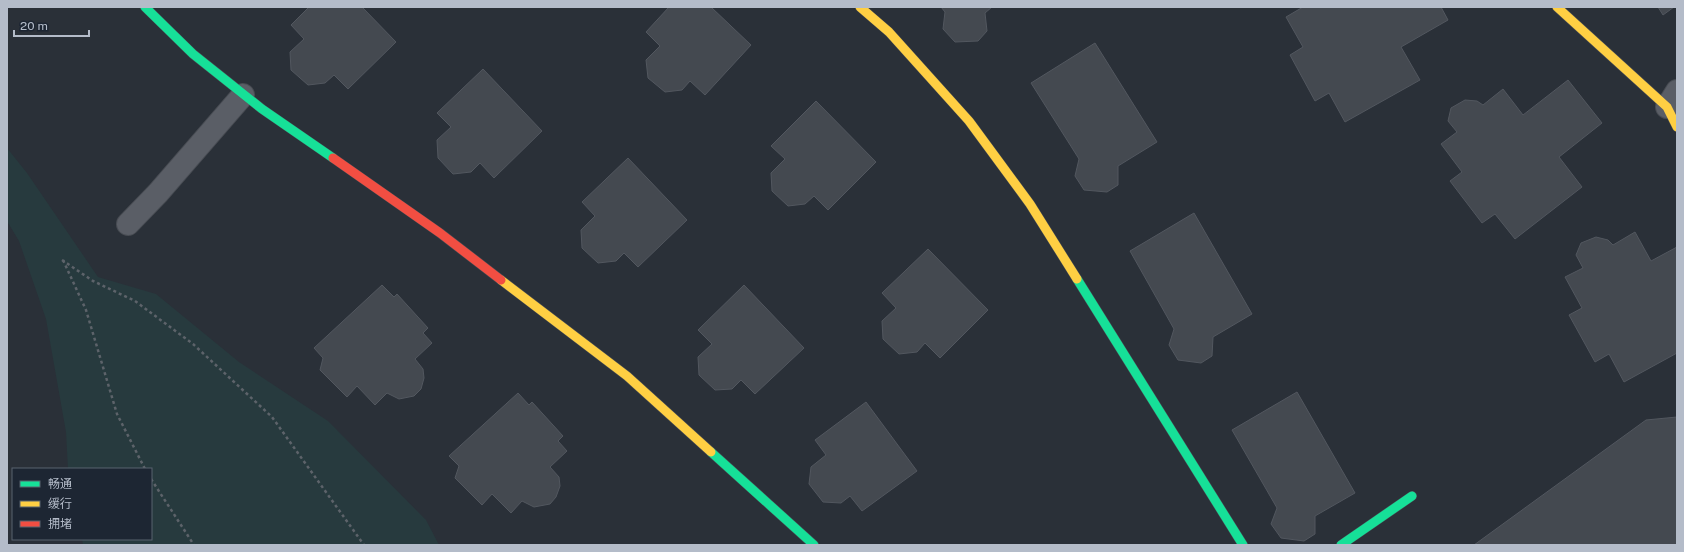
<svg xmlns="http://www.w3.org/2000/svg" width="1684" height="552" viewBox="0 0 1684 552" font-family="'Public Sans','Noto Sans SC',sans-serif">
  <rect width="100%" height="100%" fill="#2a3038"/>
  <path fill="#273a3e" d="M7 148 27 173 98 277 156 294 239 362 328 421 426 520 439 545H83L82 539H151V469H68L66 432 46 319 19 241 7 221Z"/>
  <g fill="#444950" stroke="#52575f">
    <path d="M309 7H362L396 42 348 89 334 75 325 83 308 85 291 70 290 52 304 39 291 25Z"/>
    <path d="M669 7H711L751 45 705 95 690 81 682 90 665 92 648 78 646 60 660 46 646 32Z"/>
    <path d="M941 7H992L985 13 987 31 978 41 955 42 943 29 945 12Z"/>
    <path d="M1303 7H1441L1448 20 1401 47 1420 80 1345 122 1329 93 1315 101 1290 55 1303 47 1286 17Z"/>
    <path d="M1658 7H1674L1663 15Z"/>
    <path d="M1095 43 1157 142 1118 166V185L1107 192 1084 190 1075 176 1079 159 1031 83Z"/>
    <path d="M483 69 542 131 494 178 480 163 471 172 453 174 438 158 437 140 451 127 437 113Z"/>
    <path d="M1568 80 1602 123 1559 157 1582 187 1515 239 1495 214 1482 223 1450 181 1462 172 1441 144 1457 132 1448 121 1451 108 1465 100 1477 101 1483 105 1503 89 1523 115Z"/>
    <path d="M816 101 876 162 828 210 814 196 805 204 788 206 772 191 771 173 785 159 771 146Z"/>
    <path d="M628 158 687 220 638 267 624 253 616 261 598 263 582 248 581 230 595 216 582 202Z"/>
    <path d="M1194 213 1252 314 1213 337 1212 356 1201 363 1178 360 1169 345 1174 329 1130 251Z"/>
    <path d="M1635 232 1651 261 1677 247V353L1624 382 1609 354 1595 362 1569 315 1582 308 1565 277 1583 268 1576 255 1581 243 1596 237 1608 240 1613 245Z"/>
    <path d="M928 249 988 310 940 358 925 343 917 352 899 354 883 339 882 321 896 308 882 293Z"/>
    <path d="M382 285 394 297 397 294 428 328 423 333 432 343 415 359 423 369 424 378 421 389 414 396 399 399 387 393 375 405 357 386 347 397 320 370 323 358 314 348Z"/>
    <path d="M744 285 804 348 755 394 741 380 732 389 715 390 699 375 698 357 712 344 698 330Z"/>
    <path d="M1297 392 1355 493 1315 516V534L1304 541 1281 538 1271 524 1277 508 1232 430Z"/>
    <path d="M518 393 529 405 532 402 563 436 558 441 567 451 550 467 559 477 560 486 556 497 550 504 534 507 522 501 511 513 492 494 482 505 455 478 459 466 449 456Z"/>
    <path d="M866 402 917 471 862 511 850 496 841 503 823 502 809 484 811 467 826 455 815 440Z"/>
    <path d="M1677 417V545H1474L1646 420Z"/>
  </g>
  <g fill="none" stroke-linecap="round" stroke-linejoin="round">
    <defs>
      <g id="street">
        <path d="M1667 107 1677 91"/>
        <path d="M128 224 158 193 243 95"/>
      </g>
      <g id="fast">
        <path d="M145 7 193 54 262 109 333 158"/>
        <path d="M1077 279 1243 545"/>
        <path d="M711 452 814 545"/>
        <path d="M1341 545 1412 496"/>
      </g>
      <g id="slow">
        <path d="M860 7 889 32 969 121 1030 204 1077 279"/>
        <path d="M1557 7 1667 107 1677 127"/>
        <path d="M501 280 627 376 711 452"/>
      </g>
      <path id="jam" d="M333 158 440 233 501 280"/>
    </defs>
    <use href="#street" stroke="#484c53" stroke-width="24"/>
    <use href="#fast" stroke="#484c53" stroke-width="10"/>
    <use href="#slow" stroke="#484c53" stroke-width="10"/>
    <use href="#jam" stroke="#484c53" stroke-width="10"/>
    <g stroke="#5d636a" stroke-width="2.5" stroke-dasharray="3 3" stroke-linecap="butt">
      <path d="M62 260 93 281 135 301 193 344 272 417 364 545"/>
      <path d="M63 260 86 310 117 414 145 469"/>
      <path d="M151 479 194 545"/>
    </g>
    <use href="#street" stroke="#5a5e66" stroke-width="22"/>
    <use href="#fast" stroke="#16e098" stroke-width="9"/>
    <use href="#slow" stroke="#ffcf43" stroke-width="9"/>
    <use href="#jam" stroke="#f24e42" stroke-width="9"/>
  </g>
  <rect width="1684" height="552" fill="none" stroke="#b4bcc9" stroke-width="16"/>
  <rect x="12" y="468" width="140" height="72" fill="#1d2633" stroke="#59626f"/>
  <rect x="20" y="481" width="20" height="6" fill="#16e098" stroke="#59626f"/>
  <text x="48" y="488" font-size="12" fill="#b4bcc9">畅通</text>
  <rect x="20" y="501" width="20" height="6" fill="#ffcf43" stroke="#59626f"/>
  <text x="48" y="508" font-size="12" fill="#b4bcc9">缓行</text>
  <rect x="20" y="521" width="20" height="6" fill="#f24e42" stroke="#59626f"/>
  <text x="48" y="528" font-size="12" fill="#b4bcc9">拥堵</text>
  <path d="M14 30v6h75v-6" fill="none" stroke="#b4bcc9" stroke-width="2"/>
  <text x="20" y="30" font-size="12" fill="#b4bcc9" stroke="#1d2633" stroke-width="3" paint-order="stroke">20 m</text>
</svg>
